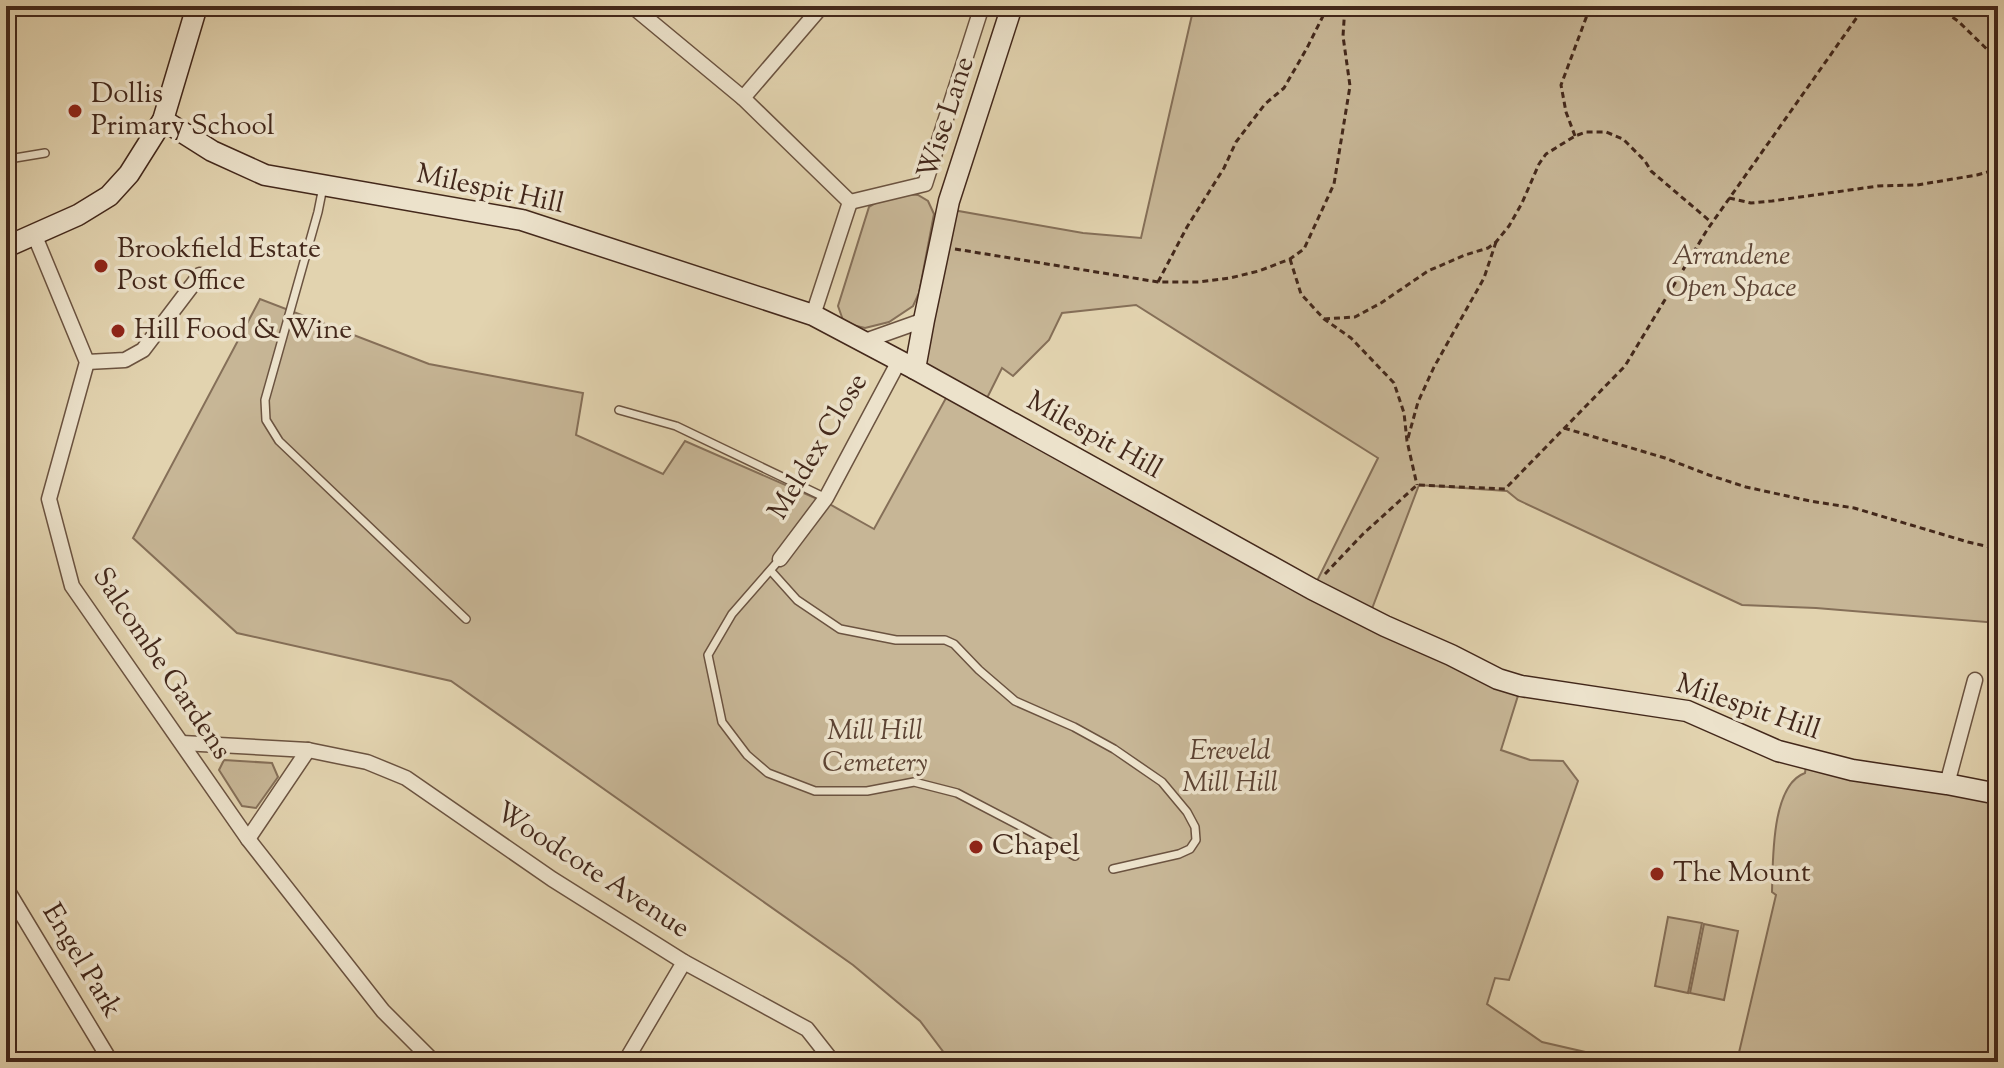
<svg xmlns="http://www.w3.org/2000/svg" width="2004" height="1068" viewBox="0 0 2004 1068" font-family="'Sorts Mill Goudy',serif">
  <rect width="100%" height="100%" fill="#e2d3af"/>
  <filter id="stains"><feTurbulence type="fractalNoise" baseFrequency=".0025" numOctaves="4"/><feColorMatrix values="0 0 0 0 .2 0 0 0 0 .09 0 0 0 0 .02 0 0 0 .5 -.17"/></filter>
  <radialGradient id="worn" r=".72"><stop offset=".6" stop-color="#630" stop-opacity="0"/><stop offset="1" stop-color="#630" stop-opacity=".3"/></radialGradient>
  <g fill="#c7b696" stroke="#856f58" stroke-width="2">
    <path d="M1194 6H1998V623L1816 608 1742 605 1518 500 1507 491 1419 485 1370 614 1314 587 1378 458 1136 305 1062 313 1049 340 1013 376 1002 368 983 406 1312 589 1521 686 1501 750 1530 760 1563 761 1578 781 1509 980 1495 978 1487 1004 1542 1042 1629 1062H951L920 1021 853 965 451 681 237 633 133 538 260 299 429 364 583 393 576 435 663 474 685 441 831 505 874 529 951 389 916 370 947 209 1083 233 1141 238Z"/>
    <path d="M893 193 918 195 928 201 934 214 919 293 913 306 889 322 865 328 844 323 838 306 869 207Z"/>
    <path d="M224 760 272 763 278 777 256 808 242 806 219 770Z"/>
    <path d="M1806 766 1998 794V1062H1638L1713 1056 1737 1061 1776 895 1772 892C1773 861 1771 785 1805 773Z"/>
    <path d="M1668 917 1702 923 1688 993 1655 986Z"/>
    <path d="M1704 924 1738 931 1724 1000 1690 993Z"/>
  </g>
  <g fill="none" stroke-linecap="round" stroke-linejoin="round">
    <defs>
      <g id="lane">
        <path d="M6 164 15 158 45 153"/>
        <path d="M323 187 318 212 265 400 266 420 279 441 466 619"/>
        <path d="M619 410 676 426 826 498"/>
        <path d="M780 559 732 614 708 655 722 722 747 755 768 773 815 791H867L914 782 957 793 1022 827 1075 856"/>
        <path d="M771 571 797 600 840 629 896 640H945L954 644 979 670 1015 701 1074 727 1114 749 1162 782 1187 812 1195 827 1196 840 1190 849 1179 854 1113 869"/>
      </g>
      <g id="street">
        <path d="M632 6 743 98 850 202 813 315"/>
        <path d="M743 98 822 6"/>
        <path d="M850 202 925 184 982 6"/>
        <path d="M34 234 87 362 49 499 72 586 248 839 383 1011 434 1062"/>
        <path d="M862 342 924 320"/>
        <path d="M87 362 125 360 143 350 200 275"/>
        <path d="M780 559 826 498 899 361"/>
        <path d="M182 743 308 750 367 762 406 778 552 879 684 962 807 1029 833 1062"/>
        <path d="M1947 784 1975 680"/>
        <path d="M248 839 308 750"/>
        <path d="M6 888 111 1062"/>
        <path d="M625 1062 684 962"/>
      </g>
      <g id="secondary">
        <path d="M163 120 212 151 265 175 522 220 813 315 915 369 1312 589 1385 626 1451 655 1498 679 1521 686 1687 711 1778 751 1852 770 1947 784 1998 794"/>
        <path d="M6 247 78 215 109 196 129 174 163 120 197 6"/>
        <path d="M915 369 924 320 949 201 1012 6"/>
      </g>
    </defs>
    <use href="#lane" stroke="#6b5340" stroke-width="10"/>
    <use href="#street" stroke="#6b5340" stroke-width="17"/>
    <use href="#secondary" stroke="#43281b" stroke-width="23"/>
    <g stroke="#43281b" stroke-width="3" stroke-dasharray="6 4" stroke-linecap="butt">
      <path d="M1936 6 1958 21 1998 60"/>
      <path d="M1575 136 1566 112 1561 85 1586 18 1592 6"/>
      <path d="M1729 198 1751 203 1772 201 1878 186 1917 185 1977 175 1998 169"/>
      <path d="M955 249 1158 282H1199L1230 278 1259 271 1290 259 1304 249 1334 184 1350 86 1343 36 1345 6"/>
      <path d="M1290 259 1301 294 1324 319 1351 338 1394 383 1404 413 1407 441 1417 485"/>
      <path d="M1158 282 1187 227 1224 168 1236 142 1265 104 1284 88 1307 48 1328 6"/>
      <path d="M1324 319 1355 317 1381 303 1428 271 1465 255 1488 248 1496 242 1509 226 1522 203 1539 164 1546 154 1575 136 1586 132H1606L1623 139 1645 161 1651 171 1711 222"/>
      <path d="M1564 428 1665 458 1709 475 1746 487 1810 501 1854 508 1968 542 1990 547 1998 545"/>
      <path d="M1408 438 1418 402 1434 367 1484 278 1496 242"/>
      <path d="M1325 574 1363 534 1417 485 1505 489 1625 366 1707 230 1865 6"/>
    </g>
    <use href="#lane" stroke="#ece2cb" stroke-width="7"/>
    <use href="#street" stroke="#ece2cb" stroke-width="14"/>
    <use href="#secondary" stroke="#ece2cb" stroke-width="20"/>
  </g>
  <g fill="#8f2418" stroke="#ece2cb" stroke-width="3">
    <circle cx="75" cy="111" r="8"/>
    <circle cx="101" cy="266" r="8"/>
    <circle cx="118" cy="331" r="8"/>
    <circle cx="976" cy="847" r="8"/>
    <circle cx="1657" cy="874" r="8"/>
  </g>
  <g text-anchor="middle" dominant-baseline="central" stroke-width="7" stroke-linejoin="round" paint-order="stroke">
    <g font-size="28" fill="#43281b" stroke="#ece2cb" text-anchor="start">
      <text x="91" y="95">Dollis<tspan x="91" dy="32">Primary School</tspan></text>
      <text x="117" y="250">Brookfield Estate<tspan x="117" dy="32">Post Office</tspan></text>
      <text x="134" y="331">Hill Food &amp; Wine</text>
      <text x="992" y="847">Chapel</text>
      <text x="1673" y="874">The Mount</text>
    </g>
    <g font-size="28" fill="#43281b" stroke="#ece2cb">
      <text transform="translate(947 118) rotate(-72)">Wise Lane</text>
      <text transform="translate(490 190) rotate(12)">Milespit Hill</text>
      <text transform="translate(1094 436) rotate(29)">Milespit Hill</text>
      <text transform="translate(819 447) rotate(-59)">Meldex Close</text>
      <text transform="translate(161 664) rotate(56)">Salcombe Gardens</text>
      <text transform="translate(1748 708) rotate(19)">Milespit Hill</text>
      <text transform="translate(592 871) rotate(33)">Woodcote Avenue</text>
      <text transform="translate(81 961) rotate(59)">Engel Park</text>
    </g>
    <g font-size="28" font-style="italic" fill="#5d4434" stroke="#ece2cb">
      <text x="1731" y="257">Arrandene<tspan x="1731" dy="32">Open Space</tspan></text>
      <text x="875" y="732">Mill Hill<tspan x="875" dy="32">Cemetery</tspan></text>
      <text x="1230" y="752">Ereveld<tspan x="1230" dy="32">Mill Hill</tspan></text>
    </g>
  </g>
  <rect width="2004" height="1068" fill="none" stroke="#e2d3af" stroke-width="32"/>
  <rect x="8" y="8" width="1988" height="1052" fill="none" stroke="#43281b" stroke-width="4"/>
  <rect x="16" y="16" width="1972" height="1036" fill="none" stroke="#43281b" stroke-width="2"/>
  <rect width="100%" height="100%" filter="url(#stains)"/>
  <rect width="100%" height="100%" fill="url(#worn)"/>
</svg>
